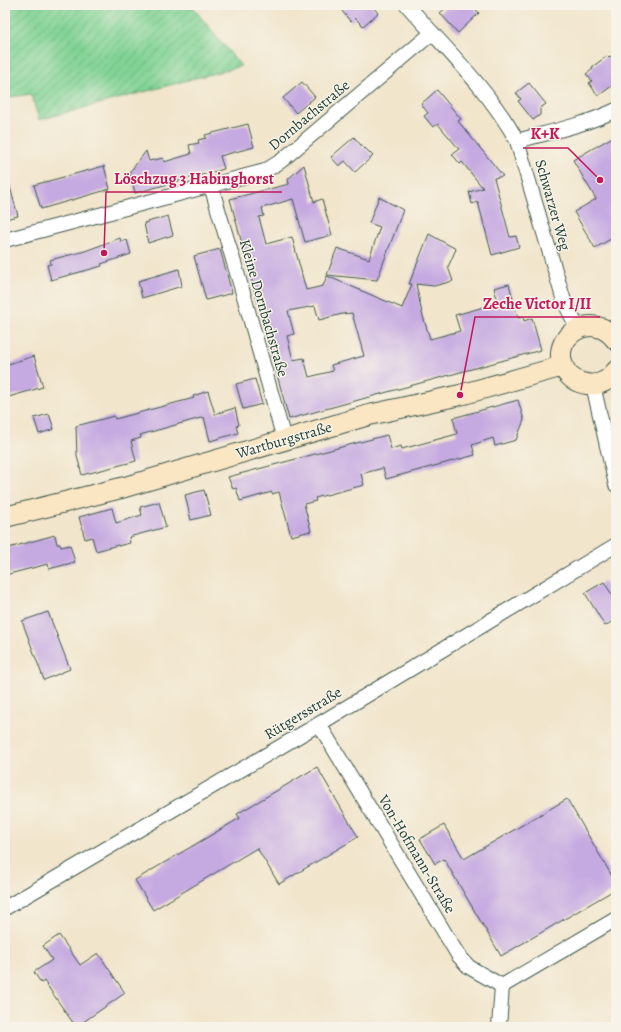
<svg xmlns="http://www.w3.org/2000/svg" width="621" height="1032" viewBox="0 0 621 1032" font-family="Alegreya,serif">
  <defs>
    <pattern id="garden-furrows" width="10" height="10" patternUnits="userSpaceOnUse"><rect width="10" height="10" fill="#81d394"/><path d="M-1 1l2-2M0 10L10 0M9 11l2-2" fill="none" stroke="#69ac7a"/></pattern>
  </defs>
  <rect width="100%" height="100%" fill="#f7f3e8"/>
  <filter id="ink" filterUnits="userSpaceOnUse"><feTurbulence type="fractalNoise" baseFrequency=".025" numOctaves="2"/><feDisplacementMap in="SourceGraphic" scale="8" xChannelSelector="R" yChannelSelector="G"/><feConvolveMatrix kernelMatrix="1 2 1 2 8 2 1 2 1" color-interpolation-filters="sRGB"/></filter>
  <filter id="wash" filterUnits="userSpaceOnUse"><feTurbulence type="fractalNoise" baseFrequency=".012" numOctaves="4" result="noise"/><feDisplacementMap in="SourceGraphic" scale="16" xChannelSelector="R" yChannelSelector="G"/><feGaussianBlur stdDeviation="0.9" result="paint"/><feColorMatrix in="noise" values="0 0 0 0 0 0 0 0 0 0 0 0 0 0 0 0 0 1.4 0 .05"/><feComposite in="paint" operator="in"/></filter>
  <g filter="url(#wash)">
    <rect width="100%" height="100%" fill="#f1e5cb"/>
    <path fill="url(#garden-furrows)" stroke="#508864" d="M5 5H191L241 66 39 120 31 94 5 98Z"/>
    <g id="blocks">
      <g fill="#c5a9e1" fill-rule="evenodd">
        <path d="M344 5H371L378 13 363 26 355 18 351 22 342 11 346 7Z"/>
        <path d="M449 5H472L479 13 458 33 440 13Z"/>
        <path d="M616 52V83L598 96 589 83 592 81 586 74 593 69 592 67 607 56 609 58Z"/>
        <path d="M302 82 315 97 296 113 283 98Z"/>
        <path d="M529 83 546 104 540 108V115L533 120 518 101 521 99 516 93Z"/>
        <path d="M437 90 461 119 458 121 503 176 494 178 510 237 516 236 519 247 492 255 478 202 472 204 469 192 483 188 462 162 460 164 452 154 459 149 438 124 433 127 424 116 428 113 421 104Z"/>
        <path d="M248 124 254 147 220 156 224 169 135 193 130 172 146 151 149 161 163 158 164 162 191 154 189 145 199 143 198 140 206 138 205 135Z"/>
        <path d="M616 135V236L595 248 574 212 596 199 573 160Z"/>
        <path d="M354 137 364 149 365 148 373 156 355 172 345 161 339 166 331 157Z"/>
        <path d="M304 165 314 202 322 199 332 235 305 242 293 199 262 208 264 216 259 217 266 244 292 237 306 290 323 286 327 276 402 308 412 284H409L429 234 456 249 448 267 453 281 434 286 416 284 422 313 430 339 460 331 455 315 477 309 498 302 494 288 509 284 518 318 523 317 524 321 532 318 541 350 289 419 230 199 289 184 288 179ZM315 306 319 320 342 314 352 313 364 356 331 365 333 371 309 377 304 358 293 360 287 336 294 334 288 311Z"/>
        <path d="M104 166 110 189 41 209 34 185Z"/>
        <path d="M5 183H9L18 216 5 219Z"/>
        <path d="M379 197 403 210 377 280 327 275 337 248 369 259 380 227 369 223Z"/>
        <path d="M168 216 173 235 148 243 144 223Z"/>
        <path d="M120 238 121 242 127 240 131 254 101 264 102 266 51 280 47 265 51 264 50 260 85 251Z"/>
        <path d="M220 249 232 293 206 300 194 256Z"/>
        <path d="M179 269 182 286 142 298 138 281Z"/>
        <path d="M34 356 43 387 5 398V365Z"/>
        <path d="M255 379 262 404 243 409 236 384Z"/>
        <path d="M208 391 215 414 235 408 239 425 236 426 238 433 210 441 204 417 140 435 141 438 131 441 136 461 82 475 77 456 76 426 114 416 115 419 194 398 193 396Z"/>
        <path d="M518 400 524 420 516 440 495 446 493 438 472 445 475 455 386 479 383 468 361 474 364 485 315 498 316 501 304 504 311 531 291 536 279 492 272 494V492L240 501 236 488 233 489 228 477 387 435 391 449 401 446 402 449 457 434 453 418Z"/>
        <path d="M49 414 54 429 39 434 34 418Z"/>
        <path d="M204 490 211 515 191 520 185 495Z"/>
        <path d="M159 502 166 527 129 537 130 543 118 546V545L96 551 92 537 85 539 79 517 112 508 116 523 142 515 140 507Z"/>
        <path d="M55 535 57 544H60L61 547 70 545 75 562 49 569 48 564 5 575V549Z"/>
        <path d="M604 582 616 601V619L605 626 585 593Z"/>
        <path d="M48 612 70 669 44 680 22 621Z"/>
        <path d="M317 767 358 837 279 884 257 848 153 910 135 880 240 818 237 814Z"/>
        <path d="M567 799 616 883V889L501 956 444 859 435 864 420 839 444 825 464 859Z"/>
        <path d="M59 935 80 965 98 953 125 993 76 1027 44 981 41 983 34 972 52 960 43 946Z"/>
      </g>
    </g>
  </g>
  <g filter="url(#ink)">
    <use href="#blocks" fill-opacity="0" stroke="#3e564b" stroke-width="1"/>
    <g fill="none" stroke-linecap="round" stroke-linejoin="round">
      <defs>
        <g id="street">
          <path d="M407 5C445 48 490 91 517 141L564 301 578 329"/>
          <path d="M517 141C550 132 585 125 616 110"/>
          <path d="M211 186 243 293 284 439"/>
          <path d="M5 240 265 171 281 161 432 33"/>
          <path d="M593 385 616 485"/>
          <path d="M319 724 458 955 469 967 502 986 616 919"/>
          <path d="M5 908 319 724 616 545"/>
          <path d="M499 1027 502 986"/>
        </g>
        <g id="secondary">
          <path d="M616 340C593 308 547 337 565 370 570 378 578 383 587 384 599 386 609 381 616 371"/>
          <path d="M5 517 125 487 369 415 460 395 563 366"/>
        </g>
      </defs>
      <use href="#street" stroke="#3e564b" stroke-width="16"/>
      <use href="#secondary" stroke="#3e564b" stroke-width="22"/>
      <use href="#street" stroke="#fff" stroke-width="14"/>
      <use href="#secondary" stroke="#fbe6c4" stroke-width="20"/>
    </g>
  </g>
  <g text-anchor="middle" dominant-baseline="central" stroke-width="3" stroke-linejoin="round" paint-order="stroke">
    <g font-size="15" fill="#1f3d34" stroke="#f7f3e8">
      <text transform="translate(309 115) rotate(-40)">Dornbachstraße</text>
      <text transform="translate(553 205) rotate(74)">Schwarzer Weg</text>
      <text transform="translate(264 308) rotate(74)">Kleine Dornbachstraße</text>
      <text transform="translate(284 440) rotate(-16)">Wartburgstraße</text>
      <text transform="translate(303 713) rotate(-31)">Rütgersstraße</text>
      <text transform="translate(417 854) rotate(59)">Von-Hofmann-Straße</text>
    </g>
  </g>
  <path fill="none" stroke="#c2185b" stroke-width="1.5" d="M600 180L568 148H523M104 253L106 192H282M460 395L475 317H600"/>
  <g fill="#c2185b" stroke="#f7f3e8" stroke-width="1.5">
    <circle cx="600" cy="180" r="4"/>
    <circle cx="104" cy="253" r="4"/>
    <circle cx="460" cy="395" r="4"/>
  </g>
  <g font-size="16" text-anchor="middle" font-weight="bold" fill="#c2185b" stroke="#f7f3e8" stroke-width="3" stroke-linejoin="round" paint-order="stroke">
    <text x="545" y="139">K+K</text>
    <text x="194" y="184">Löschzug 3 Habinghorst</text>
    <text x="537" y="309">Zeche Victor I/II</text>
  </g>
  <rect width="621" height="1032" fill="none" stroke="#f7f3e8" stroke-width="20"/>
</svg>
